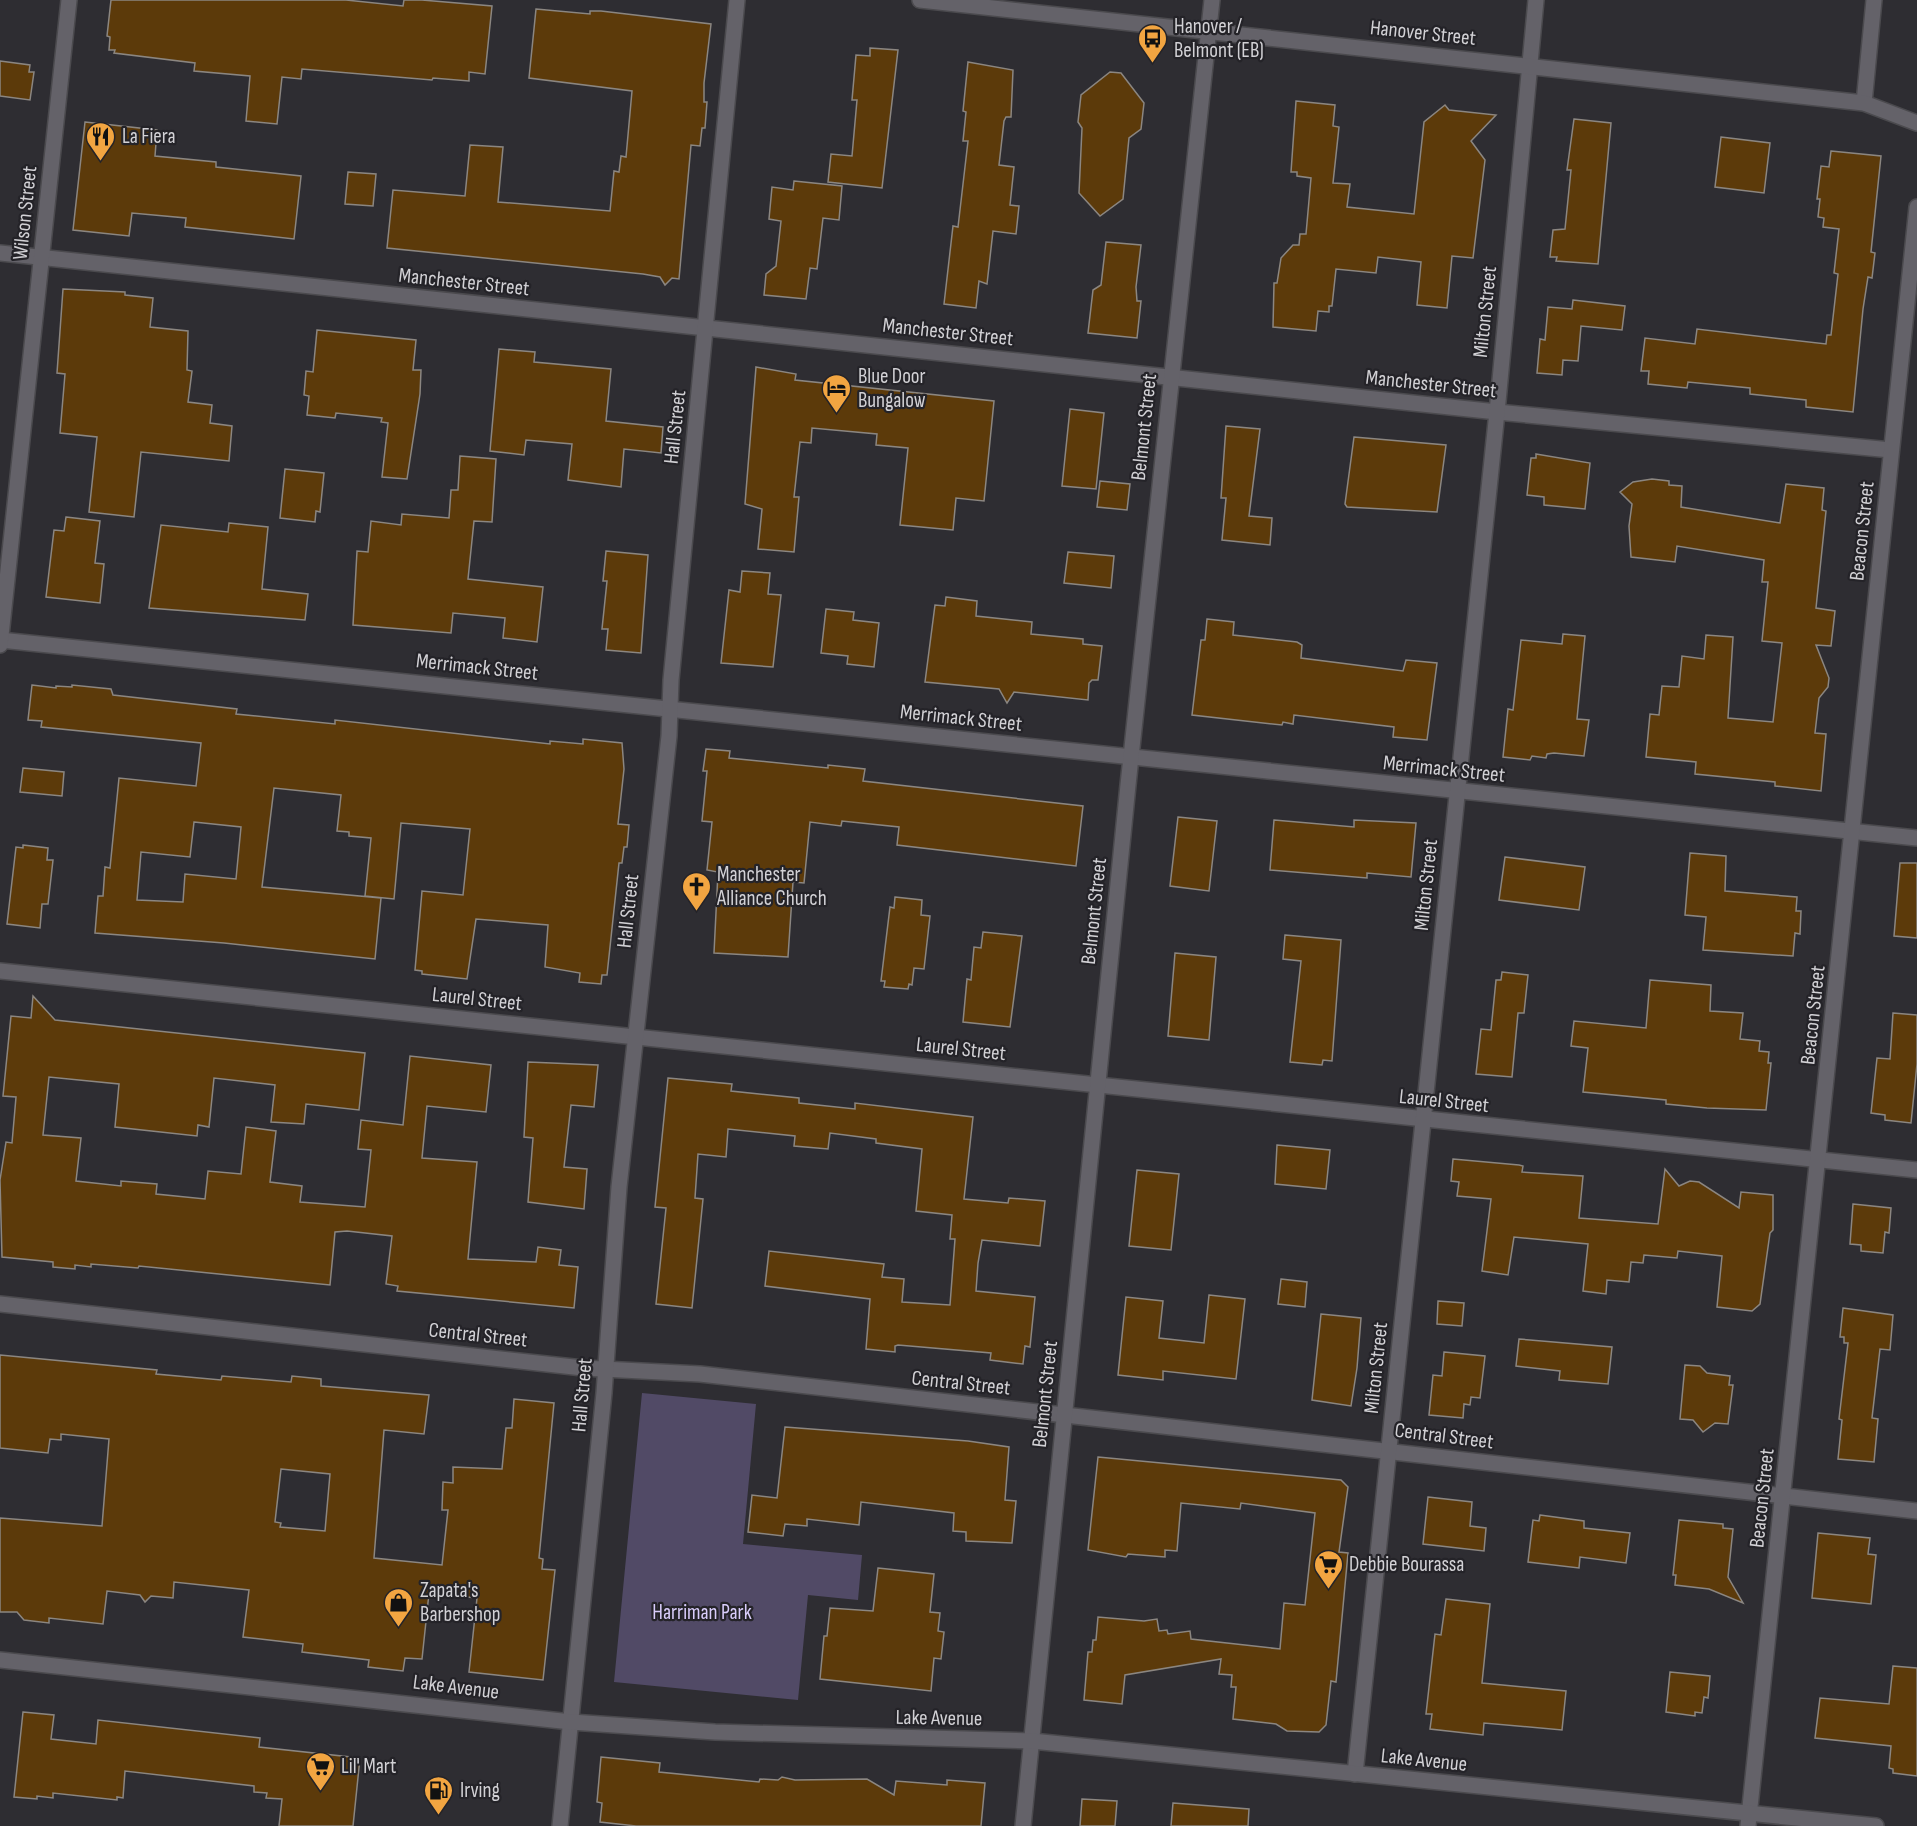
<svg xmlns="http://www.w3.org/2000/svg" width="1917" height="1826" viewBox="0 0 1917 1826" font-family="'Sofia Sans Condensed',sans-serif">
  <rect width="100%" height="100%" fill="#2e2d32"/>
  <path fill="#514a66" d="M642 1393 756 1404 743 1544 862 1555 858 1600 808 1595 798 1700 614 1682Z"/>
  <g fill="#5c3a0a" stroke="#8b8681" stroke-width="1.5" fill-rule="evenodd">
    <path d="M111 0H346L403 6 404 0H422L492 6 485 74 469 72V81L433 78 432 80 302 69 301 79 282 77 277 124 246 121 250 76 194 71 195 63 114 53 115 50H109L110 37 107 36Z"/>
    <path d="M536 9 590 14V11H601L711 24 704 83V102H707L705 128H702L700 146 691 145 679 279 672 278 665 285 660 277 643 274 387 248 393 190 465 196 470 145 503 147 498 202 610 211 614 171 619 172 621 156 626 157 632 91 529 78Z"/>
    <path d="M870 48 898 50 882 188 828 182 831 154 852 156 857 100H852L856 55 870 56Z"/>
    <path d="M0 61 30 65 29 72H34L30 100 0 96Z"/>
    <path d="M968 62 1013 70 1011 117H1006L1004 121 999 165 1014 167 1010 205 1019 206 1016 234 993 231 987 284 979 281 976 308 944 304 953 226 958 227 968 141H963L966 112 963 111Z"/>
    <path d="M1110 72 1121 73 1144 103 1141 129 1129 138 1123 199 1100 216 1079 193 1082 128 1078 122 1081 95Z"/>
    <path d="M1296 101 1335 105 1333 126 1339 127 1333 183 1350 184 1347 207 1414 214 1424 122 1445 105 1449 110 1496 115 1471 141 1485 160 1473 258 1452 256 1447 308 1417 305 1421 262 1378 257 1376 273 1336 269 1332 306H1329V312L1318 311 1316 331 1273 327 1274 283H1277L1281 258 1293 245H1299L1300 234H1306L1311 178 1297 176V172H1291Z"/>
    <path d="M1574 119 1611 123 1598 264 1556 261 1557 257H1550L1553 230 1565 229 1571 170H1567Z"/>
    <path d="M85 122 157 130 155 156 216 162V167L301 176 294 239 185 227 186 218 132 213 129 236 73 230Z"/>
    <path d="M1721 137 1770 143 1764 193 1715 187Z"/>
    <path d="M1831 151 1881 156 1871 252 1875 253 1872 278 1868 277 1863 309 1853 412 1806 407V400L1750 394V388L1688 382 1687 388 1648 384 1649 371H1641L1645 338 1695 344 1697 329 1826 344 1827 335H1831L1838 274 1834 273 1839 229 1823 227 1824 218 1818 217 1820 199H1817L1821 166 1829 167Z"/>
    <path d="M348 172 376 174 373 206 345 204Z"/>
    <path d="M794 181 842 186 839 220 823 218 817 269 810 268 806 299 764 295 766 274 776 266 781 221 769 219 772 187 793 190Z"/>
    <path d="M1106 242 1141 245 1136 287 1137 301H1141L1137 338 1088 333 1093 290 1101 285Z"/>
    <path d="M63 289 125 292V295L153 298 150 327 188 331 187 370 192 371 188 402 212 405 210 423 232 426 229 461 141 452 134 517 89 512 97 437 60 433 65 374 57 373Z"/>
    <path d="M1573 300 1625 306 1622 330 1581 326 1578 361 1563 360 1562 375 1537 373 1540 339 1545 340 1548 307 1572 309Z"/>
    <path d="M317 330 416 340 413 370H421L420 394 407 479 382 477 388 423 381 422 382 418 336 413 335 418 307 415 309 396 304 395 306 371 313 372Z"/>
    <path d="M499 349 535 352 534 362 611 369 606 421 663 427 661 453 624 449 621 487 568 480 572 444 526 440 524 455 490 451Z"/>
    <path d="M756 367 796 374 795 380 994 401 984 501 956 498 953 530 900 525 908 448 876 445 877 434 812 428 811 443 800 442 794 497H799L794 552 758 549 762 509 745 504Z"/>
    <path d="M1070 409 1104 413 1096 489 1062 486Z"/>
    <path d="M1226 426 1260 429 1249 516 1272 518 1270 545 1222 540 1226 498H1221Z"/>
    <path d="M1354 437 1446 445 1437 512 1347 507 1345 504Z"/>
    <path d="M1536 454 1590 463 1585 509 1544 505V497L1527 495 1531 458H1536Z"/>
    <path d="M460 456 496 459 492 522 474 521 468 579 543 587 537 642 503 638 505 618 453 613 451 633 353 625 357 551 368 552 371 521 401 525 402 514 449 518 451 490H458Z"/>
    <path d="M285 469 324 473 320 512 316 511 315 522 280 518Z"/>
    <path d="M1652 479 1669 481V485L1682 486 1681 507 1780 523 1786 484 1824 488 1822 510 1826 511 1816 608 1835 611 1831 646 1816 645 1829 678 1828 687 1819 698 1815 733 1826 734 1821 791 1775 786V782L1695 774 1696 762 1646 757 1650 714 1659 715 1662 686 1679 687 1682 656 1704 659 1706 635 1733 637 1728 718 1773 722 1782 643 1762 641 1768 582H1762L1764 560 1677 546 1675 562 1631 557 1629 526 1632 504 1620 492 1633 482Z"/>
    <path d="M1100 481 1130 484 1127 510 1097 507Z"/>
    <path d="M66 517 100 521 95 563 104 564 100 603 46 597 54 530 64 531Z"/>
    <path d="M229 523 268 527 262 589 308 594 305 620 149 608 161 525 228 532Z"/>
    <path d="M606 551 648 555 641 653 606 650 608 629H602L607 581H603Z"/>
    <path d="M1068 552 1114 556 1111 588 1064 583Z"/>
    <path d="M742 571 770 573 768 594 781 595 773 667 721 663 729 590 740 592Z"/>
    <path d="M946 597 977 601 976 616 1032 622 1031 634 1083 639V644L1102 646 1098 680H1092L1089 683 1088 700 1014 692 1007 703 999 689 925 682 935 605 945 606Z"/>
    <path d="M826 609 854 612 853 620 879 623 874 667 847 664 848 656 821 653Z"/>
    <path d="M1207 619 1234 622 1233 635 1297 642 1302 645 1301 658 1403 671 1406 660 1437 663 1427 740 1393 737 1394 727 1294 715 1293 724 1283 722 1282 725 1192 715 1201 640H1205Z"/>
    <path d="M1563 634 1585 636 1577 719 1589 720 1584 756 1554 753 1547 754 1546 758 1532 756 1530 760 1503 757 1508 709 1513 710 1521 640 1562 644Z"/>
    <path d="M32 685 56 688V686L72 687V685L111 689 113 695 237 709 236 714 335 724V720L550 744V741L583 744V739L622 743 624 769 618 824 629 825 627 847H624L622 863H619L607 975H602L601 984 579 982 580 973 545 967 548 925 476 919 467 979 422 974V971L415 970 422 891 463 895 470 829 401 823 394 899 365 896 371 838 349 836V832L337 831 341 795 274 788 262 887 381 898 375 959 224 943 95 933 98 896H103L105 867 110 868 119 778 196 786 201 743 41 727 42 721 28 720ZM194 822 241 827 236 879 185 874 183 902 137 900 141 852 190 857Z"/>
    <path d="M706 749 730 751 729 758 828 768V765L865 769 863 781 1083 806 1076 866 897 845 899 827 842 821 841 826 810 822 804 883 793 882 788 957 714 953 718 872 707 870 712 822 702 821 707 771H703Z"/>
    <path d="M23 768 64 772 62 796 20 792Z"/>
    <path d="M1178 817 1217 821 1209 891 1170 886Z"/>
    <path d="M1274 820 1354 827V820L1416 823 1411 877 1367 873V878L1270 870Z"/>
    <path d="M23 845 48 848 47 860H53L48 904H42L40 928 7 924 16 847 23 848Z"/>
    <path d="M1690 853 1726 856 1725 891 1797 897 1796 911H1801L1800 934 1795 933 1793 956 1703 950 1706 917 1685 915Z"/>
    <path d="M1505 857 1585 867 1579 910 1499 900Z"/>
    <path d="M1900 863H1917V938L1894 936Z"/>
    <path d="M895 897 922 900 921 915 930 916 924 969 914 968 912 985 909 984 908 989 884 987 885 981H881L890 907 894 908Z"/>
    <path d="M983 932 1022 936 1010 1027 963 1022 967 979 971 980 974 947 981 948Z"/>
    <path d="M1285 935 1341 940 1332 1061 1323 1060 1322 1065 1290 1062 1301 961 1283 959Z"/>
    <path d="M1175 953 1216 957 1209 1040 1168 1036Z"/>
    <path d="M1502 972 1528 975 1524 1013H1518L1512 1077 1476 1074 1481 1029 1491 1030 1496 980H1501Z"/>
    <path d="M1650 980 1711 985 1710 1011 1743 1013 1740 1039 1760 1041 1759 1051 1769 1052 1768 1063H1771L1766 1110 1707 1108 1666 1104V1100L1583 1092 1588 1048 1571 1046 1574 1021 1646 1028Z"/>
    <path d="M33 996 55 1020 365 1053 359 1110 306 1104 304 1124 271 1122 275 1085 214 1078 209 1127 198 1125 197 1136 115 1127 119 1084 49 1077 43 1135 81 1138 76 1181 121 1186V1181L157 1184 156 1194 205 1199 208 1171 241 1174 246 1127 276 1131 270 1182 302 1186 300 1202 365 1207 371 1150 358 1149 361 1120 403 1125 410 1056 491 1065 486 1112 427 1106 422 1158 477 1162 468 1259 536 1262 538 1247 561 1250 559 1265 578 1267 574 1308 397 1291 398 1286 386 1284 392 1236 347 1231 335 1232 330 1285 139 1266 138 1268 91 1264V1267L75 1265V1269L53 1267V1262L2 1257 0 1180 6 1142 12 1143 16 1097 3 1096 11 1016 31 1018Z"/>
    <path d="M1893 1013 1917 1015V1064L1911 1123 1885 1120V1115L1871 1113 1877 1058 1890 1059Z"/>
    <path d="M528 1062 598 1065 594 1107 571 1105 564 1167 587 1169 584 1209 528 1202 533 1138 524 1137Z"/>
    <path d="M668 1078 732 1084 731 1091 799 1098V1103L855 1109V1103L973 1117 964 1199 1008 1203 1009 1198 1045 1201 1040 1246 982 1240 978 1263 976 1291 1035 1297 1030 1347 1025 1346 1023 1364 990 1360 991 1353 898 1345 895 1346V1352L866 1349 870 1299 765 1286 769 1251 884 1264 882 1277 904 1279 902 1302 950 1305 955 1239H950L952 1215 916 1211 922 1149 876 1143V1139L830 1133 828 1149 794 1146 795 1136 728 1129 726 1157 698 1154 695 1198 703 1199 692 1308 656 1304 666 1208 655 1207Z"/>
    <path d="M1277 1145 1330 1150 1326 1189 1275 1184Z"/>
    <path d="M1453 1159 1519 1165 1523 1166 1522 1172 1583 1176 1579 1218 1658 1224 1665 1169 1679 1186 1690 1181 1699 1182 1739 1208 1741 1192 1773 1195V1230L1770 1233 1760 1304 1752 1311 1717 1307 1722 1256 1678 1251 1677 1258 1644 1255 1643 1263 1631 1262 1629 1282 1607 1280 1606 1294 1583 1291 1588 1244 1514 1237 1508 1275 1482 1271 1491 1199 1457 1196 1459 1182 1451 1181Z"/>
    <path d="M1137 1170 1179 1174 1171 1250 1129 1246Z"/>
    <path d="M1853 1204 1891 1208 1889 1233 1885 1232 1883 1253 1861 1251V1245L1850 1244Z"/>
    <path d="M1281 1279 1307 1282 1305 1307 1278 1304Z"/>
    <path d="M1209 1295 1245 1299 1236 1379 1163 1371V1380L1118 1375 1126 1297 1163 1301 1159 1338 1204 1343Z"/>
    <path d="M1438 1301 1464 1303 1462 1326 1437 1324Z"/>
    <path d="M1843 1308 1893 1315 1890 1350 1880 1349 1872 1418 1878 1419 1874 1462 1838 1459 1842 1420 1839 1419 1848 1343H1844V1337H1840Z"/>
    <path d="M1321 1314 1361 1318 1357 1368 1351 1406 1312 1400Z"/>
    <path d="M1519 1339 1612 1347 1608 1384 1559 1380 1560 1371 1516 1366Z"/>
    <path d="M1444 1352 1485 1356 1480 1398 1471 1397 1470 1405 1464 1404 1463 1418 1429 1415 1433 1375 1442 1376Z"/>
    <path d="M0 1355 157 1370 156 1374 221 1380 222 1376 291 1382 292 1376 321 1379V1386L429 1395 424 1434 384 1430 374 1558 442 1565 448 1510H442L443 1482 453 1483V1467L502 1469 506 1428H512L514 1399 554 1403 539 1558 543 1559 542 1569 555 1570 543 1680 469 1672 477 1598 429 1593 422 1659 405 1658 403 1671 368 1667 369 1660 302 1652 303 1644 243 1637 249 1590 174 1582 173 1598 151 1596 145 1602 140 1595 107 1591 103 1624 49 1618V1623L24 1620 17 1612H0V1518L102 1526 109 1439 61 1434V1440L50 1439 48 1453 0 1448ZM281 1469 330 1474 325 1531 280 1527 281 1523 275 1522Z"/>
    <path d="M1685 1365 1700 1366 1707 1373 1730 1376 1729 1385H1733L1728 1424 1715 1423 1703 1432 1693 1420 1680 1419Z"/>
    <path d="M785 1427 968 1441 1009 1447 1005 1500 1016 1501 1012 1543 966 1541V1532L953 1531 954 1513 861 1502 859 1525 807 1519V1526L785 1524 783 1536 748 1532 752 1495 777 1498Z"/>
    <path d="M1098 1457 1341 1480 1348 1487 1339 1552 1348 1553 1336 1682 1331 1681 1326 1725 1319 1732 1287 1731 1276 1724 1233 1719 1236 1687H1231L1232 1675 1219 1674 1221 1659 1125 1675 1122 1704 1084 1700 1088 1652H1092L1093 1640H1096L1098 1617 1144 1621 1157 1619 1159 1631 1167 1630 1168 1634 1190 1631 1191 1639 1280 1649 1284 1603 1305 1605 1315 1513 1241 1503 1240 1509 1181 1503 1177 1551 1165 1550V1557L1128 1554 1126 1557 1088 1550Z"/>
    <path d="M1428 1497 1472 1502 1470 1526 1486 1528 1484 1551 1423 1544Z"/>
    <path d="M1540 1515 1584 1521V1528L1630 1533 1626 1563 1580 1557 1579 1568 1528 1562 1533 1520 1539 1521Z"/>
    <path d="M1679 1520 1723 1524V1528L1733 1529 1728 1577 1743 1603 1709 1589 1675 1585 1676 1575H1673Z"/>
    <path d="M1818 1533 1870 1538 1868 1554 1876 1555 1871 1604 1812 1598Z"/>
    <path d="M878 1568 934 1574 930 1612 940 1613 938 1631 944 1632 941 1659 934 1658 931 1691 820 1679 824 1636H827L830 1608 873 1611Z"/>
    <path d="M1446 1599 1490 1604 1482 1683 1566 1691 1562 1730 1484 1723 1483 1735 1430 1729 1432 1714H1426L1435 1634 1441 1635Z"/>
    <path d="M1893 1666 1917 1668V1776L1893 1773V1769L1889 1768 1891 1746 1815 1738 1820 1698 1889 1704Z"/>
    <path d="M1670 1672 1710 1676 1708 1698 1704 1697 1702 1713 1695 1712V1716L1666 1712Z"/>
    <path d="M23 1712 54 1715 51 1739 96 1744 98 1720 260 1738 259 1747 360 1758 353 1826H279L282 1799 266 1798 267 1793 254 1792V1786L125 1771 123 1798 117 1797V1800L53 1793V1798L37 1796V1799L14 1797Z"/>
    <path d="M601 1757 660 1763 659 1772 759 1782 760 1779 778 1780 782 1777 795 1780 867 1779 894 1795 896 1781 947 1785V1780L985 1783 981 1826H636L600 1822 602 1803 597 1802Z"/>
    <path d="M1082 1799 1117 1801 1115 1826H1080Z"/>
    <path d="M1173 1803 1249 1809 1248 1826H1171Z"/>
  </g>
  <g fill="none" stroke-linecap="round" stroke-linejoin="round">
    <defs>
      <g id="street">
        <path d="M1864 103 1874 0"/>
        <path d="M0 253 1497 412 1891 450"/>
        <path d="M0 640 1917 838"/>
        <path d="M0 645 69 0"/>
        <path d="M0 971 1917 1170"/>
        <path d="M0 1304 583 1368 700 1374 1917 1511"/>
        <path d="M1355 1774 1497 412 1536 0"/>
        <path d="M560 1826 604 1393 619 1187 669 736 671 680 737 0"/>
        <path d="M1023 1826 1128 785 1212 0"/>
        <path d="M1748 1826 1917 207"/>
      </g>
      <g id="secondary">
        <path d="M920 0 1864 103 1917 123"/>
        <path d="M0 1660 571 1722 715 1732 1032 1741 1876 1826"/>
      </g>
    </defs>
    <use href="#street" stroke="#4b4a4e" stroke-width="18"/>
    <use href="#secondary" stroke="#4b4a4e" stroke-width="18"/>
    <use href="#street" stroke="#646269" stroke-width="15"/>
    <use href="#secondary" stroke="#646269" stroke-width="15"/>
  </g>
  <defs>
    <symbol id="bus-pin" viewBox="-11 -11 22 30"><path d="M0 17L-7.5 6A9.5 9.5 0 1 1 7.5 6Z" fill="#f2a541" stroke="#242328"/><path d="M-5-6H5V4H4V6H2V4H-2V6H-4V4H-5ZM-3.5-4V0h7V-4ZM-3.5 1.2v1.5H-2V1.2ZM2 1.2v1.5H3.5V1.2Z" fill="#111"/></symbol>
    <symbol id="restaurant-pin" viewBox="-11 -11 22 30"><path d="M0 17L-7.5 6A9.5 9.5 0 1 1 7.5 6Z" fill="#f2a541" stroke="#242328"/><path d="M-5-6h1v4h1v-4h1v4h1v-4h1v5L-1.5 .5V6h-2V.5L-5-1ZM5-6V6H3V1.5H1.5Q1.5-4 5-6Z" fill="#111"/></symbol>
    <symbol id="hotel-pin" viewBox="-11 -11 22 30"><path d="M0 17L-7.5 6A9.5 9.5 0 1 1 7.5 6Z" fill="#f2a541" stroke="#242328"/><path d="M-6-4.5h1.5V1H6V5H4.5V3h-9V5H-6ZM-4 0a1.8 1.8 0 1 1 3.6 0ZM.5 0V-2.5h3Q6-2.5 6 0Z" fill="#111"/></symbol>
    <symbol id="church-pin" viewBox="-11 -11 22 30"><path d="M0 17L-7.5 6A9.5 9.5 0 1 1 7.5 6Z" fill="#f2a541" stroke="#242328"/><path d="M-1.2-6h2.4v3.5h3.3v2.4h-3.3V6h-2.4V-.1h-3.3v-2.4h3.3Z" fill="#111"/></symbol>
    <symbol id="supermarket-pin" viewBox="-11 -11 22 30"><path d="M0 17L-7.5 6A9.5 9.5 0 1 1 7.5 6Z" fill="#f2a541" stroke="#242328"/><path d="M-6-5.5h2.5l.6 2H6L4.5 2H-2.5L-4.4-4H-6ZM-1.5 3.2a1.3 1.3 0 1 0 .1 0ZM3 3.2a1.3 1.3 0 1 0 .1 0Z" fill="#111"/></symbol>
    <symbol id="shop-pin" viewBox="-11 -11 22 30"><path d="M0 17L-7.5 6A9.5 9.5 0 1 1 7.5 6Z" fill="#f2a541" stroke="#242328"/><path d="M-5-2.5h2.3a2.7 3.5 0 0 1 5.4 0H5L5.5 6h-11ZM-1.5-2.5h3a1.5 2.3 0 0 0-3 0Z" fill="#111"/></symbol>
    <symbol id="fuel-pin" viewBox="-11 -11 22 30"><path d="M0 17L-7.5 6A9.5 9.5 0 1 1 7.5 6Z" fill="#f2a541" stroke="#242328"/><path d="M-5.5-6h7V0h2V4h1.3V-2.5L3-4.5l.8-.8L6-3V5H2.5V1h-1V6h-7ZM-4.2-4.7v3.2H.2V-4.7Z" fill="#111"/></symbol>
  </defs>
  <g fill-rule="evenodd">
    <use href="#bus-pin" x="1136" y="22" width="33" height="45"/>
    <use href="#restaurant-pin" x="84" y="120" width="33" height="45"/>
    <use href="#hotel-pin" x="820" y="372" width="33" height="45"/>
    <use href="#church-pin" x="680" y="870" width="33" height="45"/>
    <use href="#supermarket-pin" x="1312" y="1548" width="33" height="45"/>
    <use href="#shop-pin" x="382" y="1586" width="33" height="45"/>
    <use href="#supermarket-pin" x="304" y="1750" width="33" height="45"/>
    <use href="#fuel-pin" x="422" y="1774" width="33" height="45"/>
  </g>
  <g text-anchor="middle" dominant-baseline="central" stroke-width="4.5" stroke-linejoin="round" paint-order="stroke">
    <g font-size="21" fill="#d2d1d5" stroke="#242328" text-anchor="start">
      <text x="1174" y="26">Hanover /<tspan x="1174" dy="24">Belmont (EB)</tspan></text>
      <text x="122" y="136">La Fiera</text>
      <text x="858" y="376">Blue Door<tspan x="858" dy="24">Bungalow</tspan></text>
      <text x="717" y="874">Manchester<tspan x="717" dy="24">Alliance Church</tspan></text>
      <text x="1349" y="1564">Debbie Bourassa</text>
      <text x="420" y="1590">Zapata's<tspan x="420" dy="24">Barbershop</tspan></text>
      <text x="341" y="1766">Lil' Mart</text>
      <text x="460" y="1790">Irving</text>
    </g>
    <g font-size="21" fill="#d2d1d5" stroke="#242328">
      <text transform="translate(1423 33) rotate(6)">Hanover Street</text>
      <text transform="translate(25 213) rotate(-84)">Wilson Street</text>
      <text transform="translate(464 282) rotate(6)">Manchester Street</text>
      <text transform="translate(1485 312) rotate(-84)">Milton Street</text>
      <text transform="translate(948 332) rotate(6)">Manchester Street</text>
      <text transform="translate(1431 384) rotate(6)">Manchester Street</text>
      <text transform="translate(675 427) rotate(-84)">Hall Street</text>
      <text transform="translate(1144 427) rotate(-84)">Belmont Street</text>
      <text transform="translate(1862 531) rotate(-84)">Beacon Street</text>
      <text transform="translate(477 667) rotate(6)">Merrimack Street</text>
      <text transform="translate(961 718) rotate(6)">Merrimack Street</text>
      <text transform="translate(1444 769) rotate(6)">Merrimack Street</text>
      <text transform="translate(1426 885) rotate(-84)">Milton Street</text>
      <text transform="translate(628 911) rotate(-84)">Hall Street</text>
      <text transform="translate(1094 911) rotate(-84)">Belmont Street</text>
      <text transform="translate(477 999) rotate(6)">Laurel Street</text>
      <text transform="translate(1813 1015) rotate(-84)">Beacon Street</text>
      <text transform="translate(961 1049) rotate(6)">Laurel Street</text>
      <text transform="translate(1444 1101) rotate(6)">Laurel Street</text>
      <text transform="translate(478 1335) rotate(6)">Central Street</text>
      <text transform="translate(1376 1368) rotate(-84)">Milton Street</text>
      <text transform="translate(961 1383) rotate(6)">Central Street</text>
      <text transform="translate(1045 1394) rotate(-84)">Belmont Street</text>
      <text transform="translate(582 1395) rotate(-85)">Hall Street</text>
      <text transform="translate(1444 1436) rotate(7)">Central Street</text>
      <text transform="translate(1762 1498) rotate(-84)">Beacon Street</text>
      <text transform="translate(456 1687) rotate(7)">Lake Avenue</text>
      <text transform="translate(939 1718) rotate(1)">Lake Avenue</text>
      <text transform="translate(1424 1760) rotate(6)">Lake Avenue</text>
    </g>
    <g font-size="21" fill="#d9cdfb" stroke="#242328">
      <text x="702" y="1612">Harriman Park</text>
    </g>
  </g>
</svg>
